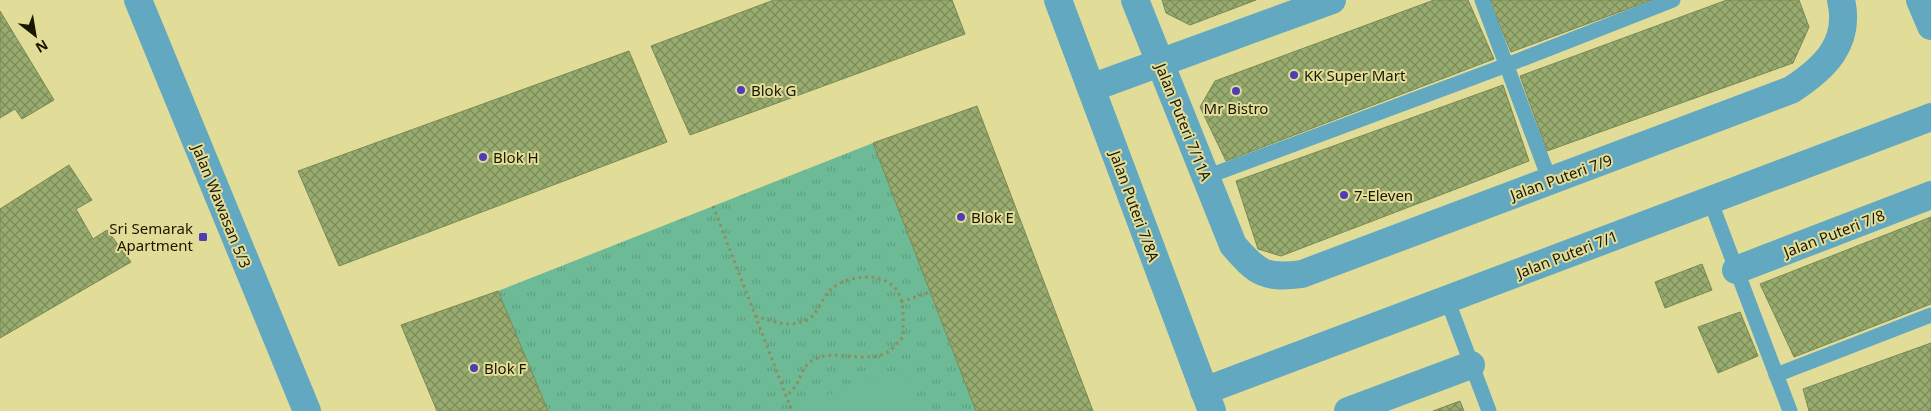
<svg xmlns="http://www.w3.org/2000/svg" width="1931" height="411" viewBox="0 0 1931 411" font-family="'Noto Sans',sans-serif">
  <defs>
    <pattern id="grass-tufts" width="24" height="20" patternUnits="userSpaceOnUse" patternTransform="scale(1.25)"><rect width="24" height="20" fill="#6dba97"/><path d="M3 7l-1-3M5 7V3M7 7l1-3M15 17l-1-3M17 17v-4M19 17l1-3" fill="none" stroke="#5e9f80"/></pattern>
    <pattern id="building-cross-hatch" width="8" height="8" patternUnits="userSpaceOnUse" patternTransform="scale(1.25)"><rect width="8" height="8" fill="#99ac70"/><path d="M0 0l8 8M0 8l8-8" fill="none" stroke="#7c8b5a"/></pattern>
  </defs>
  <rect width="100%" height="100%" fill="#e2dc99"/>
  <path fill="url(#grass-tufts)" d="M873 143 976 411H548L498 291Z"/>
  <path fill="#6dba97" d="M906 369 920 411H801L799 404Z"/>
  <g fill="url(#building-cross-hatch)" stroke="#788a50">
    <path d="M774 0H952L965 34 690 135 651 46Z"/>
    <path d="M1162 0H1256L1190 25 1166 13Z"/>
    <path d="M1434 0H1468L1494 59 1226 161 1200 107 1215 81Z"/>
    <path d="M1489 0H1652L1511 52Z"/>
    <path d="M1727 0H1799L1809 27 1793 63 1547 151 1520 76Z"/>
    <path d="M0 11 54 100 22 119 15 109 0 118Z"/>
    <path d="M629 51 667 142 339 266 298 171Z"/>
    <path d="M1503 85 1529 161 1281 256 1258 249 1236 181Z"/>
    <path d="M977 106 1093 411H976L873 143Z"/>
    <path d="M69 165 92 200 76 209 93 239 107 230 131 262 0 338V209Z"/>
    <path d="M1931 217V304L1794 357 1760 284Z"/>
    <path d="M1702 264 1712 290 1665 308 1655 282Z"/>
    <path d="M498 291 548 411H437L401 325Z"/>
    <path d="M1740 312 1758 356 1718 373 1698 327Z"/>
    <path d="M1931 343V411H1809L1803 389Z"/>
    <path d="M1460 401 1464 411H1433Z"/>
  </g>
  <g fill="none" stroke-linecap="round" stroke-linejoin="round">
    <g stroke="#918c5b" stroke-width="3" stroke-dasharray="2.5 4" stroke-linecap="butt">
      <path d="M713 206 792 411"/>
      <path d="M901 302 930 292"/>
      <path d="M755 316C775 321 786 329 807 320 817 316 822 298 830 290 846 275 885 270 898 292 905 306 903 322 903 337 898 342 892 350 886 353 863 364 835 348 813 360 798 369 802 385 786 396"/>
    </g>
    <g stroke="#63a8c1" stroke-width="15">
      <path d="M1482 0 1550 181"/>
      <path d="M1206 177 1507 65 1673 0"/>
      <path d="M1710 200 1790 411"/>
      <path d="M1447 299 1489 411"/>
      <path d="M1776 375 1931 315"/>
    </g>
    <g stroke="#63a8c1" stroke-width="28">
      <path d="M138 0 307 411"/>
      <path d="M1058 0 1212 411"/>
      <path d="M1135 0 1233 245C1257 273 1265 279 1302 274L1791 90C1825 68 1851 43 1841 0"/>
      <path d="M1920 0 1931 26"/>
      <path d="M1091 88 1332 0"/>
      <path d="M1736 270 1931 195"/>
      <path d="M1204 391 1931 117"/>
      <path d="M1348 411 1471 365"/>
    </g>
  </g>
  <g fill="#4f3db5" stroke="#e2dc99" stroke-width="2">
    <circle cx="1294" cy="75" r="5"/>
    <circle cx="741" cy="90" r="5"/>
    <circle cx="1236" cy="91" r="5"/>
    <circle cx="483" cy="157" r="5"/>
    <circle cx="1344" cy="195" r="5"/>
    <circle cx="961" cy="217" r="5"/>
    <rect x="198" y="232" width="10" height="10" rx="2.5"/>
    <circle cx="474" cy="368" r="5"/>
  </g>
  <g text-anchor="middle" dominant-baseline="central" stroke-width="4" stroke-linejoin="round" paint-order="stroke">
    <g font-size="15" fill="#1a1700" stroke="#e2dc99" text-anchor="start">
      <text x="1304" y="75">KK Super Mart</text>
      <text x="751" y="90">Blok G</text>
      <text x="1236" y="108" text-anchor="middle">Mr Bistro</text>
      <text x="493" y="157">Blok H</text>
      <text x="1354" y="195">7-Eleven</text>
      <text x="971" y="217">Blok E</text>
      <text x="193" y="228" text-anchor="end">Sri Semarak<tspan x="193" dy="17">Apartment</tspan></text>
      <text x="484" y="368">Blok F</text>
    </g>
    <g font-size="15" fill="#1a1700" stroke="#e2dc99">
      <text transform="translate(1184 122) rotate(68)">Jalan Puteri 7/11A</text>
      <text transform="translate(1561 177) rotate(-20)">Jalan Puteri 7/9</text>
      <text transform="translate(222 206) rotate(68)">Jalan Wawasan 5/3</text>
      <text transform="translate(1135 206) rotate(70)">Jalan Puteri 7/8A</text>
      <text transform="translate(1834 233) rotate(-21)">Jalan Puteri 7/8</text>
      <text transform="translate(1567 254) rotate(-21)">Jalan Puteri 7/1</text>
    </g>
  </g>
  <g transform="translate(35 35) rotate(149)" stroke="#e2dc99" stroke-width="4" paint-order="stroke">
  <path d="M0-4L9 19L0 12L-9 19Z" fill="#1a1700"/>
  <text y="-8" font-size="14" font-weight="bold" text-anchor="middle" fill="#1a1700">N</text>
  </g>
</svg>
